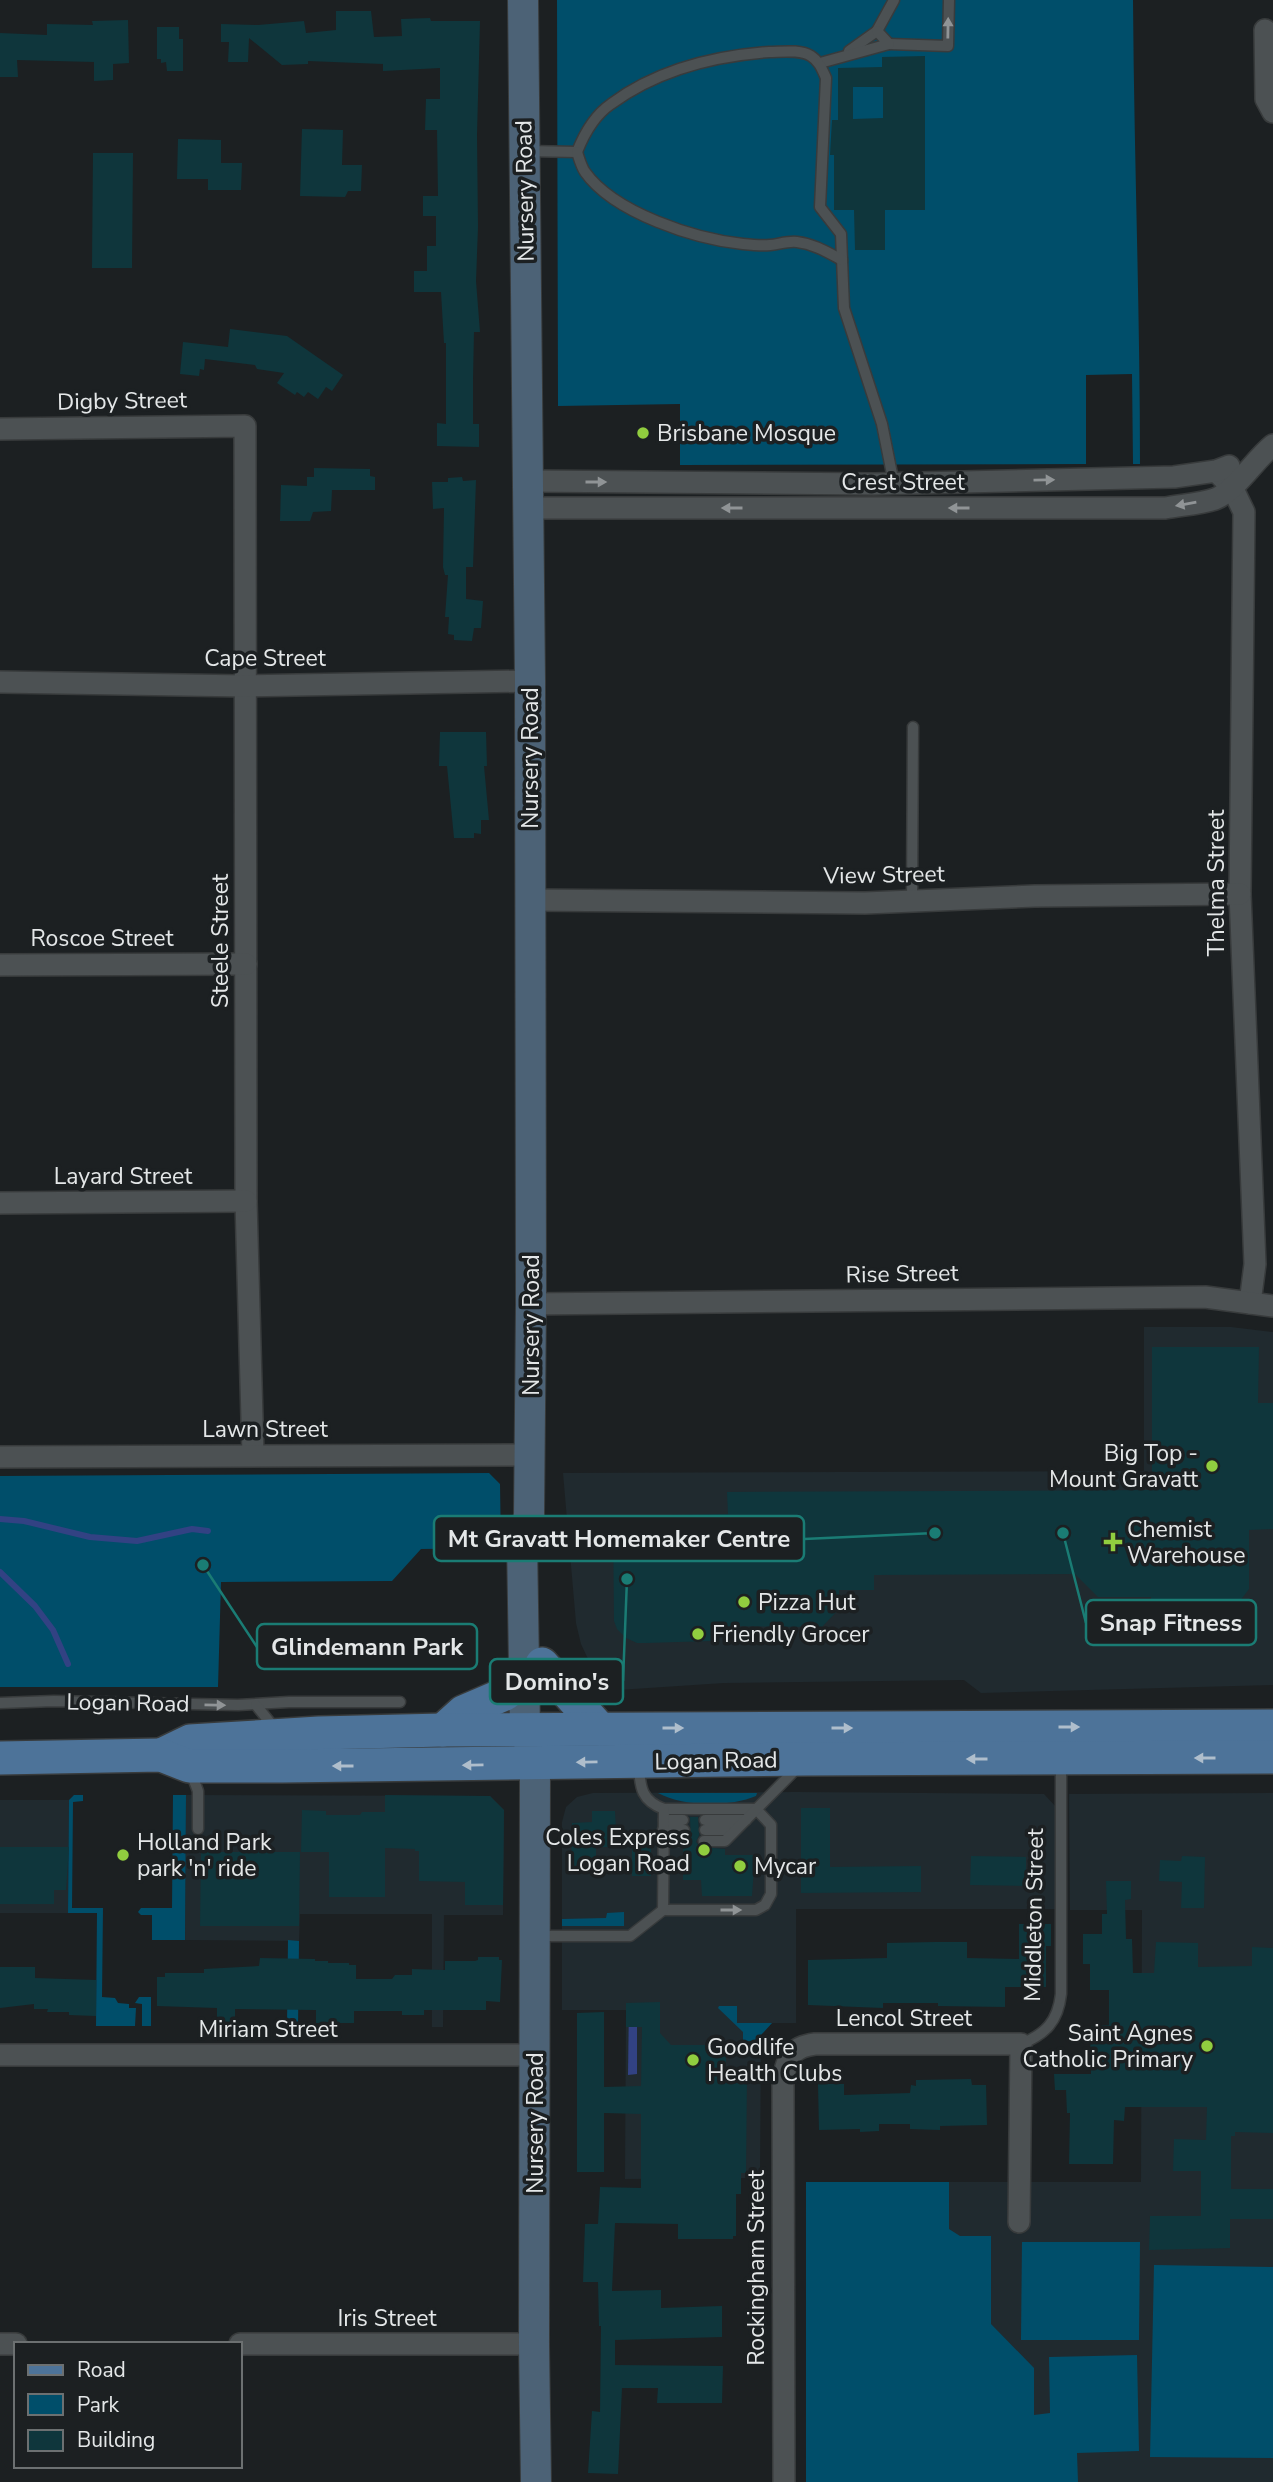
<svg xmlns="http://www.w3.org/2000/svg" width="1273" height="2482" viewBox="0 0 1273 2482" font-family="'Nunito Sans',sans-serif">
  <rect width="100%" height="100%" fill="#1c2022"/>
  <g fill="#202a2f">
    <path d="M1144 1327H1231L1273 1332V1685L981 1693 964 1680 724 1683 603 1691 581 1644 576 1623 563 1473 1144 1471Z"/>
    <path d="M796 1792 1044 1794 1056 1807 1055 1909H796V2023H772L761 2035 760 2178 625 2179 626 2010H562V1822L566 1807 577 1797 593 1793Z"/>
    <path d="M1273 1793V2482H806V2182H1141L1142 1910H1070L1069 1794Z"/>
    <path d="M186 1795 490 1796 504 1810 503 1915H444L443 2027H432V1914H300L299 1941 185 1940Z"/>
    <path d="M0 1800H69L68 1913H0Z"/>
  </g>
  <g fill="#004e6a">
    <path d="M557 0H1133C1134 155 1140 309 1140 464H1133L1132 374 1086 375V464L680 465V404L558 406Z"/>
    <path d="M489 1473 500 1484 501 1548 421 1549 392 1581 221 1582 218 1687H0V1476Z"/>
    <path d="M658 1793H757L756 1796C730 1807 683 1807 658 1793Z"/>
    <path d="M74 1795H83V1801L73 1802 72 1908H103L102 1997 115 1998 118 2003 129 2004V2008H136L135 2026H96L97 1913H68L69 1800Z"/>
    <path d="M173 1795H186L185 1940H152V1915H141L138 1912 141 1908H172Z"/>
    <path d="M624 1912V1926H562V1919L606 1918 607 1913Z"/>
    <path d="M288 1940 299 1941 298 2027H287Z"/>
    <path d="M139 1997H151V2026H142V2004L135 2003Z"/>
    <path d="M719 2006H737V2023H772L761 2035 760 2041H743V2032L718 2008Z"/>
    <path d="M806 2182H949V2229L960 2236H991V2324L1034 2368V2415L1050 2413 1049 2357 1137 2355 1139 2451 1077 2453 1078 2482H806Z"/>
    <path d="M1022 2242H1140L1139 2340H1021Z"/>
    <path d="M1154 2265 1273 2267V2458L1150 2457Z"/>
  </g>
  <path fill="#324283" d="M629 2003H637V2074L628 2075Z"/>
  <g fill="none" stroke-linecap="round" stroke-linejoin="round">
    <g stroke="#324283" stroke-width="6">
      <path d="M0 1519 24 1521 90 1537 137 1541 192 1529 208 1531"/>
      <path d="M0 1572 35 1606 53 1630 68 1664"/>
    </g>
  </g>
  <g fill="#0f363c" fill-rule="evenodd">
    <path d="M336 11H371L374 37 402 36 401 19 430 18 431 21H480L477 135 478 227 476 281 480 332H474L473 379V424H479V447L437 446V423L446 424V343H444L441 292H414V271H427V246H436V216H423V196H438L437 130H425L426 99H440V68L383 71V64L308 61V64L282 65 249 38 248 62H228L229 42H221V24L258 25 304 21 306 33 336 30Z"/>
    <path d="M128 20 129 63 113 64V80L94 81V62L17 60 18 77H0V33L47 35V24L93 25 92 21Z"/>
    <path d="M157 27H179V39H183V71H167L166 62 161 63V59H157Z"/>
    <path d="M925 56V210H885V250H855L854 210H834V155H830L832 120H838V68L882 67V57ZM853 87H883V118L853 119Z"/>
    <path d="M302 129 343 130 342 165H362L361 191H348L345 197 300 196Z"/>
    <path d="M178 139 221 140V163H242L241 190H208V179H177Z"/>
    <path d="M93 153H133L132 268H92Z"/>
    <path d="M230 329 287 336 343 375 332 391 326 387 318 399 308 392 304 397 297 392 295 395 277 383 284 373 257 369 255 365 205 359 204 370 200 369 199 376 180 374 183 342 228 347Z"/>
    <path d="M314 468 370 469V476L375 477V490H332L331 511 313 512 310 521H280L281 485 307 486V477H314Z"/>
    <path d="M462 477 463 481 476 480 473 567H466V599L483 601 481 628H474L472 641 454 640V635L448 634 449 617H445L448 575H445L443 567 444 508 433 509 432 482H448V478Z"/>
    <path d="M440 732H486L487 766H484L489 820H481V834L474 833V838H454L447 766H439Z"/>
    <path d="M1152 1347H1259L1258 1403H1273V1529L1249 1530V1589L1240 1601 1200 1599 1198 1610H1151V1597H1098L1075 1574 874 1575V1590H839V1609L822 1627 711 1626V1641L646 1643H637L626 1638 617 1629 614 1621 613 1516 728 1514 727 1492 1152 1490Z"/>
    <path d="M385 1795 490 1796 504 1810 503 1905H465V1882L419 1881V1851H415V1849L385 1848V1897H329V1852H301L302 1810 326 1811V1815H360L362 1812H385Z"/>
    <path d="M801 1808H830V1867L921 1866V1892L801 1893Z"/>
    <path d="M592 1811H615L617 1847H596V1872H571L572 1823 592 1822Z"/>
    <path d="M690 1817H698L699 1835 696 1842 700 1847 725 1849V1855H755L752 1896H702L701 1880H683V1849L687 1847 691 1842Z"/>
    <rect x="632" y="1833" width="19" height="43"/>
    <path d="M239 1836H259V1852H300L299 1926H200L201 1852H239Z"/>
    <path d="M0 1847H69L66 1890H54V1904H0Z"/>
    <path d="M971 1856 1026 1857V1886L970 1885Z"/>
    <path d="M1182 1856 1205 1857 1204 1908H1181L1182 1882 1159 1881 1160 1860 1181 1861Z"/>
    <path d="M1106 1881H1131V1899L1125 1900 1126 1939H1132L1133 1973H1154L1156 1942 1198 1943V1967L1252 1966V1947L1273 1948V2133L1235 2132V2136H1231V2189H1273V2219H1230V2248L1149 2250 1150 2216H1201V2171H1173L1174 2139 1206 2140 1207 2107H1125L1124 2121 1114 2120 1113 2164H1069L1070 2113H1067L1066 2090H1055L1054 2074H1091L1090 2026 1109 2025V1990H1090V1964H1083V1934H1102V1914H1107Z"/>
    <path d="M1019 1924H1051V1946H1046V1987H1005V2007L938 2006V2003H883V2008L808 2005V1960L887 1958V1943L935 1942H967V1958L1019 1959Z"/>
    <path d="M478 1957H499V1960H502L500 2002 486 2001V2010H424V2015H402V2011H354V2023H316V2010L235 2009V2027H217V2008L157 2006V1977H165V1973H204V1969L259 1966 260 1958 315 1959V1961H328V1963H349V1965H356V1979H392L395 1975H412V1969L445 1970V1961H475L478 1960Z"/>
    <path d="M0 1967H35V1978L96 1980V2016L69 2015V2012H47L48 2009H34V2004L0 2008Z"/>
    <path d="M660 2002V2033L671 2045H726V2072L747 2073 746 2173H741V2194H736V2236H733V2239H678V2224L615 2223 612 2291 661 2290V2308L722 2306V2337L615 2340V2365L723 2366 722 2403H657L658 2388H622L618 2474 588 2473 592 2411 600 2412 601 2326H599L598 2282H583L585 2224H598L600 2187 641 2188V2114L604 2113V2172H577V2013L604 2012V2087L641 2086 642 2027H626V2003Z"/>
    <path d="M971 2079 972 2085H986L987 2125 940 2126V2130L910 2129V2124H879V2131L860 2132V2129L819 2130 818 2084H844V2095L910 2093 911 2085 916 2086V2080Z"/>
  </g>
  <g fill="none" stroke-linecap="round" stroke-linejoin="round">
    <defs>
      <g id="lane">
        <path d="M889 44 948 46 949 0"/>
        <path d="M849 51 877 31 894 0"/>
        <path d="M820 63 889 44 877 31"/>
        <path d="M527 151 577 152C584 134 595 115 611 104 657 70 713 56 769 52 781 52 800 49 811 56 819 61 822 69 826 78L820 207 841 234 844 308 882 424 894 484"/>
        <path d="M577 152C579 158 581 166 585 172 614 213 695 239 743 244 752 245 762 246 770 245 779 244 788 241 797 242 814 244 827 252 842 260"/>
        <path d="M912 902 913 727"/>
        <path d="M0 1703 54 1701 238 1705 289 1702H400"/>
        <path d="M256 1705 276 1730"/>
        <path d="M639 1767C640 1788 642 1801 664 1809H756L771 1825V1894L765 1905 756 1910H663"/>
        <path d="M190 1770 198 1791V1829"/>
        <path d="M664 1820H683"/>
        <path d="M705 1820H746"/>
        <path d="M663 1830H684"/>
        <path d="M705 1830H735"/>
        <path d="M663 1841H683"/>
        <path d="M704 1841H725L799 1766"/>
        <path d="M538 1936H630L663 1910 664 1809"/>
        <path d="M1021 2044C1046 2034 1058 2021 1061 1994V1762"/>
      </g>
      <g id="street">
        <path d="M1265 30 1266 99 1273 112"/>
        <path d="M0 429 245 426 246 1201 253 1455"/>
        <path d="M1216 471 1232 487 1244 512 1240 894 1255 1264 1250 1303"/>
        <path d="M528 481 874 484 1174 477 1216 471 1229 466"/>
        <path d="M527 508H1165C1181 505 1200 504 1215 499 1236 491 1255 459 1273 445"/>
        <path d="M0 682 245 686 530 681"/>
        <path d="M530 900 865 903 1035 896 1240 894"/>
        <path d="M0 965 246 964"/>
        <path d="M0 1203 246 1201"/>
        <path d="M531 1304 1205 1297 1273 1306"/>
        <path d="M0 1457 530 1455"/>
        <path d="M0 2055H535"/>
        <path d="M0 2344H16"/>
        <path d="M240 2344H534"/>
        <path d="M784 2482 783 2079C788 2057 791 2047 815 2044H1021L1019 2222"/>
      </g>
      <g id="secondary">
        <path d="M523 0 530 681 531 1304 529 1516 522 1542 525 1729 532 1753"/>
        <path d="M536 2482 534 2344 535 1764 541 1741"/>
      </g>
      <g id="primary">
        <path d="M542 1664 600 1729"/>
        <path d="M443 1730 463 1712 505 1694 524 1680"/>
        <path d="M161 1755 190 1741 319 1733 443 1730 1273 1726"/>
        <path d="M0 1758 161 1755 189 1766H283L806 1759 1273 1757"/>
      </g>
    </defs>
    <use href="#lane" stroke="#383b3c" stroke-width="13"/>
    <use href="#street" stroke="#383b3c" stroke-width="24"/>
    <use href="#secondary" stroke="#383b3c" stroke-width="32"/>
    <use href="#primary" stroke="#383b3c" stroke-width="36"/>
    <use href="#lane" stroke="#4c5153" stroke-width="10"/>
    <use href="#street" stroke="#4c5153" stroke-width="21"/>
    <use href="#secondary" stroke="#4c6276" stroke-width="30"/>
    <use href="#primary" stroke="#4d7399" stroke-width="33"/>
  </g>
  <defs><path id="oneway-solid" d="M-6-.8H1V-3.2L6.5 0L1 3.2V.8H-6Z" transform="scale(1.75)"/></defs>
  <g fill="#909496">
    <use href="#oneway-solid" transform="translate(948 28) rotate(-89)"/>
    <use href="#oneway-solid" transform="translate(1044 480) rotate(-1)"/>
    <use href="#oneway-solid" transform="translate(596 482)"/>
    <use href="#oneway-solid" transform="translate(1186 504) rotate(170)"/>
    <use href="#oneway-solid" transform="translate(732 508) rotate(180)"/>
    <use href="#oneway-solid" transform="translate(959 508) rotate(180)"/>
    <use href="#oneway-solid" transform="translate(215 1705) rotate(1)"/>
    <use href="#oneway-solid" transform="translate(731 1910)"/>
  </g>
  <g fill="#afbecc">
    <use href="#oneway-solid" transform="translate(1069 1727)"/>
    <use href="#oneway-solid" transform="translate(673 1728)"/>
    <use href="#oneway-solid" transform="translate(842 1728)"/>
    <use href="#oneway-solid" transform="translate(1205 1758) rotate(180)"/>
    <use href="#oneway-solid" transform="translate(977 1759) rotate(180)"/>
    <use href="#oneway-solid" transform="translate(587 1762) rotate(179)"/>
    <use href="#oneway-solid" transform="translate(473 1765) rotate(179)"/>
    <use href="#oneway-solid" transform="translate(343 1766) rotate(180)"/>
  </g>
  <g fill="#91cd3f" stroke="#1c2022" stroke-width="2.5">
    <circle cx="643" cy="433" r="7"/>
    <circle cx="1212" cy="1466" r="7"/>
    <path d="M1109.5 1531.5h7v7h7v7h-7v7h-7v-7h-7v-7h7z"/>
    <circle cx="744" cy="1602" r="7"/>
    <circle cx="698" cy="1634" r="7"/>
    <circle cx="704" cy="1850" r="7"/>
    <circle cx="123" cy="1855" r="7"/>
    <circle cx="740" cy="1866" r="7"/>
    <circle cx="1207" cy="2046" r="7"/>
    <circle cx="693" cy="2060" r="7"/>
  </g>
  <g text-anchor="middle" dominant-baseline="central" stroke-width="7" stroke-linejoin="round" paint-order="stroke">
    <g font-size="23" fill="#e4e7e8" stroke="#1c2022">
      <text transform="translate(525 191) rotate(-91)">Nursery Road</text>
      <text transform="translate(122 401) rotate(-1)">Digby Street</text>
      <text x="903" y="482">Crest Street</text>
      <text x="265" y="658">Cape Street</text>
      <text transform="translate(530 758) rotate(-90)">Nursery Road</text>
      <text transform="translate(884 875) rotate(-1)">View Street</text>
      <text transform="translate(1216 883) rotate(-90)">Thelma Street</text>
      <text x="102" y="938">Roscoe Street</text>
      <text transform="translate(220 941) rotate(-90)">Steele Street</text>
      <text x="123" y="1176">Layard Street</text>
      <text transform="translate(902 1274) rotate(-1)">Rise Street</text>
      <text transform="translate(531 1325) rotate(-90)">Nursery Road</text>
      <text x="265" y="1429">Lawn Street</text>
      <text transform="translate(128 1703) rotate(1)">Logan Road</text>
      <text transform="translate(716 1761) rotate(-1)">Logan Road</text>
      <text transform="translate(1034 1915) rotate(-89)">Middleton Street</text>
      <text x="904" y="2018">Lencol Street</text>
      <text x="268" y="2029">Miriam Street</text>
      <text transform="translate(535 2123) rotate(-90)">Nursery Road</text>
      <text transform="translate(756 2268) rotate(-90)">Rockingham Street</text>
      <text x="387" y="2318">Iris Street</text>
    </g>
    <g font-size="23" fill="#e4e7e8" stroke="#1c2022" text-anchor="start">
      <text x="657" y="433">Brisbane Mosque</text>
      <text x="1198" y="1453" text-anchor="end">Big Top -<tspan x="1198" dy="26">Mount Gravatt</tspan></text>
      <text x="1127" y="1529">Chemist<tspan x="1127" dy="26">Warehouse</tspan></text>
      <text x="758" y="1602">Pizza Hut</text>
      <text x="712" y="1634">Friendly Grocer</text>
      <text x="690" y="1837" text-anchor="end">Coles Express<tspan x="690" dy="26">Logan Road</tspan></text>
      <text x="137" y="1842">Holland Park<tspan x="137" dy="26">park 'n' ride</tspan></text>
      <text x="754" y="1866">Mycar</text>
      <text x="1193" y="2033" text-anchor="end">Saint Agnes<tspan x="1193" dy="26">Catholic Primary</tspan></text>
      <text x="707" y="2047">Goodlife<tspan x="707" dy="26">Health Clubs</tspan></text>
    </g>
  </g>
  <path fill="none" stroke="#1a7c74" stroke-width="2.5" d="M935 1533L804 1539M1063 1533L1086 1623M203 1565L257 1647M627 1579L623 1681"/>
  <g fill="#1a7c74" stroke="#1c2022" stroke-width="2.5">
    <circle cx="935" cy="1533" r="7"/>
    <circle cx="1063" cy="1533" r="7"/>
    <circle cx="203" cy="1565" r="7"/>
    <circle cx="627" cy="1579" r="7"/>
  </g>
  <g fill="#1c2022" stroke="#1a7c74" stroke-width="2.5">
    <rect x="434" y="1516" width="370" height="45" rx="7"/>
    <rect x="1086" y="1600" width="170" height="45" rx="7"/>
    <rect x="257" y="1624" width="220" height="45" rx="7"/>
    <rect x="490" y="1659" width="133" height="45" rx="7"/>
  </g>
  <g font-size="24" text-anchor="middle" font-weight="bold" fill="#e4e7e8">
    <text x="619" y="1547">Mt Gravatt Homemaker Centre</text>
    <text x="1171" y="1631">Snap Fitness</text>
    <text x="367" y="1655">Glindemann Park</text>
    <text x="557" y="1690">Domino's</text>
  </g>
  <rect x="14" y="2342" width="228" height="126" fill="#1c2022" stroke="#6c7071" stroke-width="2"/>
  <rect x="28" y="2365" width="35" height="10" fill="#4d7399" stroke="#6c7071" stroke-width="2"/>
  <text x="77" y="2377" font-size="21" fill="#e4e7e8">Road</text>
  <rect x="28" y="2394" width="35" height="21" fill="#004e6a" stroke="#6c7071" stroke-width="2"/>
  <text x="77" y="2412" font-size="21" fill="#e4e7e8">Park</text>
  <rect x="28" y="2430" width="35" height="21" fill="#0f363c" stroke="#6c7071" stroke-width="2"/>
  <text x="77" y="2447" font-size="21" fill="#e4e7e8">Building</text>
</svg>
